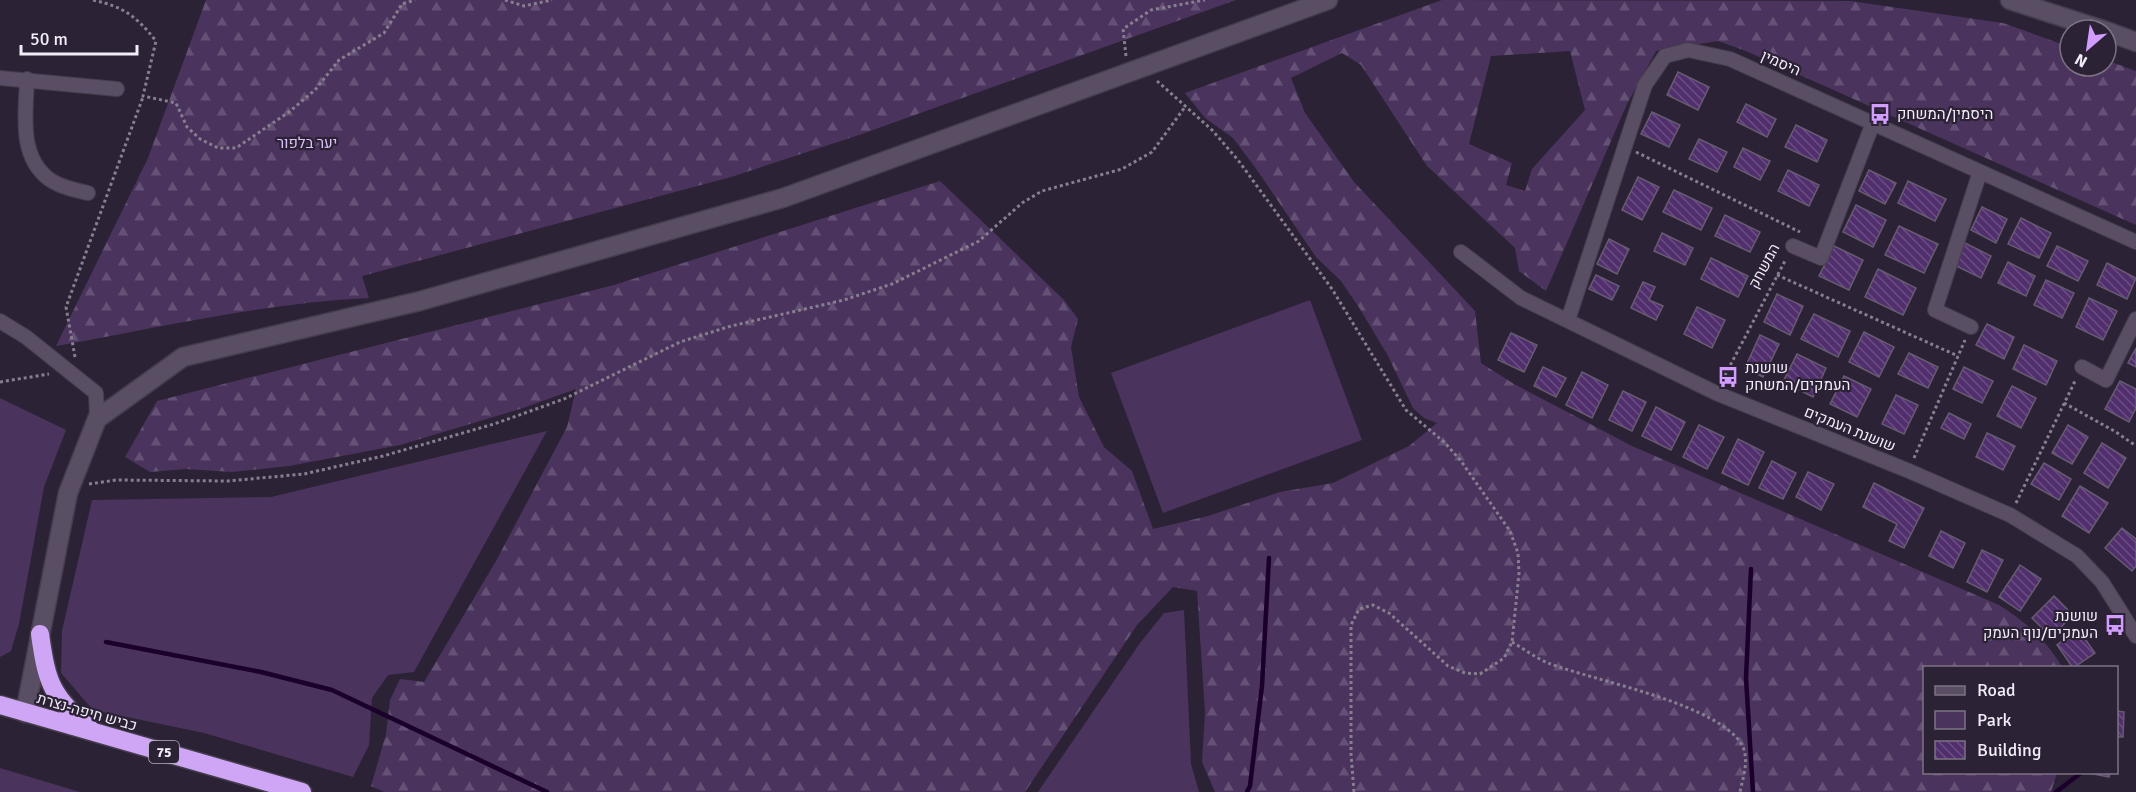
<svg xmlns="http://www.w3.org/2000/svg" width="2136" height="792" viewBox="0 0 2136 792" font-family="Signika,Heebo,sans-serif">
  <defs>
    <pattern id="forest-firs" width="22" height="20" patternUnits="userSpaceOnUse" patternTransform="scale(1.5)"><rect width="22" height="20" fill="#4a335d"/><path d="M5 1l3.5 6h-7zM16 11l3.5 6h-7z" fill="#655175"/></pattern>
    <pattern id="building-back-hatch" width="6" height="6" patternUnits="userSpaceOnUse" patternTransform="scale(1.5)"><rect width="6" height="6" fill="#512f6d"/><path d="M-1 5l2 2M0 0l6 6M5-1l2 2" fill="none" stroke="#6a4d83"/></pattern>
  </defs>
  <rect width="100%" height="100%" fill="#2c2235"/>
  <g fill="#4a335d">
    <path d="M1310 300 1362 440 1163 513 1111 373Z"/>
    <path d="M0 398 66 430 44 487 19 624 11 651 0 657Z"/>
    <path d="M547 431 414 672 388 675 372 698 369 745 353 777 204 733 93 710 61 673 62 631 92 500 271 497Z"/>
    <path d="M1184 610 1191 764 1199 792H1038L1140 643 1164 613Z"/>
    <path d="M0 768 80 792H0Z"/>
  </g>
  <g fill="url(#forest-firs)" fill-rule="evenodd">
    <path d="M206 0H1236L859 135 731 177 362 276 369 298C263 303 161 327 56 346L148 158Z"/>
    <path d="M1442 0 1850 1 2003 23 2070 47V66H2106V60L2136 71V225L1746 51 1718 41 1656 51 1627 104 1546 291 1519 271 1515 248 1427 166 1361 65 1342 53 1291 78 1305 113 1354 182 1475 311 1481 363 1514 384 1632 446 1999 605C2026 622 2046 640 2062 667L1924 668V772L2057 773 2051 792H1215L1202 762 1205 712 1197 591 1173 587 1137 625 1025 792H384L371 786 386 734 390 700 400 679 424 682 496 561 567 427 576 389 520 409 400 445 289 466 232 472 186 469 150 472 125 457 157 401 614 285 940 181 1064 300 1078 319 1071 347 1079 397 1104 447 1132 471 1153 529 1208 516 1280 492 1333 483 1409 446 1437 423 1424 418 1413 408 1388 356 1360 309 1341 281 1316 257 1257 170 1233 138 1205 118 1185 93ZM1570 51 1585 110 1532 169 1525 191 1506 185 1512 163 1469 144 1491 56Z"/>
  </g>
  <g fill="none" stroke-linecap="round" stroke-linejoin="round">
    <g stroke="#1a002b" stroke-width="4.5">
      <path d="M1751 569 1746 678 1753 792"/>
      <path d="M106 642 261 672 332 690 547 792"/>
      <path d="M1247 792 1250 786 1262 686 1269 558"/>
      <path d="M2056 792 2082 772"/>
    </g>
  </g>
  <g fill="url(#building-back-hatch)" stroke="#665c71" stroke-width="1.5">
    <path d="M1678 72 1709 87 1698 110 1667 95Z"/>
    <path d="M1746 104 1776 119 1767 137 1737 122Z"/>
    <path d="M1652 112 1680 125 1669 147 1641 134Z"/>
    <path d="M1796 125 1827 140 1817 162 1785 147Z"/>
    <path d="M1699 139 1727 152 1717 172 1689 159Z"/>
    <path d="M1743 148 1770 161 1760 180 1734 167Z"/>
    <path d="M1788 170 1819 185 1809 206 1778 191Z"/>
    <path d="M1869 170 1896 183 1885 204 1859 191Z"/>
    <path d="M1638 177 1659 187 1642 220 1622 210Z"/>
    <path d="M1908 181 1946 199 1935 221 1898 203Z"/>
    <path d="M1674 190 1712 208 1701 230 1663 212Z"/>
    <path d="M1856 205 1886 220 1873 247 1843 232Z"/>
    <path d="M1982 207 2007 219 1996 243 1971 230Z"/>
    <path d="M1725 215 1760 232 1750 252 1715 236Z"/>
    <path d="M2021 218 2051 233 2039 258 2008 244Z"/>
    <path d="M1899 226 1938 244 1924 273 1885 255Z"/>
    <path d="M1662 233 1693 248 1685 265 1654 251Z"/>
    <path d="M1609 239 1629 249 1617 274 1597 264Z"/>
    <path d="M1965 243 1991 256 1981 278 1954 265Z"/>
    <path d="M1834 246 1863 260 1849 290 1819 276Z"/>
    <path d="M2057 246 2088 261 2078 281 2047 266Z"/>
    <path d="M1711 258 1748 276 1738 297 1701 279Z"/>
    <path d="M2008 262 2035 276 2026 296 1998 283Z"/>
    <path d="M2107 263 2136 278 2127 299 2097 285Z"/>
    <path d="M1878 269 1916 288 1903 315 1865 297Z"/>
    <path d="M1596 275 1619 286 1612 300 1589 289Z"/>
    <path d="M2046 280 2074 293 2062 318 2034 305Z"/>
    <path d="M1643 282 1655 287 1649 300 1663 306 1656 320 1631 308Z"/>
    <path d="M1777 294 1803 306 1790 335 1764 322Z"/>
    <path d="M2089 298 2117 311 2103 340 2076 327Z"/>
    <path d="M1697 307 1725 320 1712 348 1684 334Z"/>
    <path d="M1814 314 1850 331 1838 357 1801 339Z"/>
    <path d="M1987 324 2014 337 2004 359 1976 345Z"/>
    <path d="M1864 332 1894 347 1879 377 1849 362Z"/>
    <path d="M1511 333 1537 345 1524 372 1498 360Z"/>
    <path d="M1760 335 1779 344 1763 377 1745 368Z"/>
    <path d="M2024 345 2057 361 2046 385 2013 369Z"/>
    <path d="M2136 348V367L2128 363Z"/>
    <path d="M1909 353 1938 367 1928 388 1898 374Z"/>
    <path d="M1797 354 1826 368 1813 397 1783 382Z"/>
    <path d="M1543 367 1566 378 1556 397 1534 386Z"/>
    <path d="M1964 367 1993 381 1982 403 1953 389Z"/>
    <path d="M1582 372 1608 385 1592 418 1566 405Z"/>
    <path d="M1844 376 1871 389 1857 417 1830 404Z"/>
    <path d="M2120 381 2136 389V408L2129 422 2105 409Z"/>
    <path d="M2012 386 2036 398 2021 428 1997 416Z"/>
    <path d="M1623 391 1646 402 1632 431 1609 420Z"/>
    <path d="M1896 395 1918 405 1904 434 1882 424Z"/>
    <path d="M1656 407 1685 422 1671 450 1642 436Z"/>
    <path d="M1949 413 1971 424 1964 439 1941 428Z"/>
    <path d="M1699 425 1724 437 1707 469 1683 457Z"/>
    <path d="M2068 425 2088 437 2072 464 2052 453Z"/>
    <path d="M1987 433 2015 446 2003 470 1976 457Z"/>
    <path d="M1738 439 1764 452 1748 485 1722 473Z"/>
    <path d="M2102 443 2126 458 2108 488 2084 473Z"/>
    <path d="M1772 461 1796 473 1783 499 1759 488Z"/>
    <path d="M2044 463 2071 479 2059 500 2031 484Z"/>
    <path d="M1808 472 1834 484 1821 510 1796 497Z"/>
    <path d="M1874 483 1924 508 1904 548 1889 541 1897 524 1863 507Z"/>
    <path d="M2080 486 2108 503 2089 533 2062 516Z"/>
    <path d="M2122 528 2136 539V566L2132 571 2105 548Z"/>
    <path d="M1941 531 1965 543 1953 568 1929 556Z"/>
    <path d="M1982 550 2003 560 1987 592 1967 582Z"/>
    <path d="M2020 565 2041 579 2020 611 1999 597Z"/>
    <path d="M2054 596 2073 615 2051 637 2032 618Z"/>
    <path d="M2078 629 2095 653 2073 668 2057 645Z"/>
    <path d="M2116 711 2124 712 2123 737H2116Z"/>
    <path d="M2084 772H2110L2109 777Z"/>
  </g>
  <g fill="none" stroke-linecap="round" stroke-linejoin="round">
    <defs>
      <g id="street">
        <path d="M0 78 117 89"/>
        <path d="M27 79C26 112 18 156 49 179 60 187 75 190 88 193"/>
        <path d="M1793 246 1821 258 1873 123"/>
        <path d="M1461 252 1521 298 1716 393 1909 471 2010 515 2077 556 2102 582 2136 636"/>
        <path d="M1568 320 1645 85 1665 56 1688 50 1730 59 2136 242"/>
        <path d="M0 321 26 337 96 393 97 419"/>
        <path d="M1971 327 1935 310 1980 172"/>
        <path d="M2082 367 2106 380 2136 319"/>
      </g>
      <g id="secondary">
        <path d="M2010 0 2103 30"/>
        <path d="M2106 31 2136 42"/>
        <path d="M25 713 68 493 97 419 183 357 420 301 783 198 1328 0"/>
      </g>
      <g id="highway">
        <path d="M40 634C47 685 52 696 90 729"/>
        <path d="M0 705 302 792"/>
      </g>
    </defs>
    <use href="#street" stroke="#453d4d" stroke-width="16"/>
    <use href="#secondary" stroke="#453d4d" stroke-width="21"/>
    <use href="#highway" stroke="#453d4d" stroke-width="21"/>
    <g stroke="#877f8f" stroke-width="3" stroke-dasharray="3 3" stroke-linecap="butt">
      <path d="M93 0C124 7 136 16 156 41L143 96 176 103 187 127 200 139 218 148H236L289 112 315 90 339 60 384 33 402 4 415 0"/>
      <path d="M505 0 524 6 552 0"/>
      <path d="M1126 56 1123 29 1151 10 1205 0"/>
      <path d="M1157 81 1212 130 1238 160 1332 289 1406 410 1444 442 1461 461 1510 531 1518 553 1519 573 1512 642 1504 658 1480 674 1465 673 1448 666 1389 613 1373 605 1359 609 1351 625V754L1354 792"/>
      <path d="M1636 152 1800 232"/>
      <path d="M1777 275 1958 356"/>
      <path d="M75 357 66 307 143 97"/>
      <path d="M1722 381 1786 259"/>
      <path d="M0 382 49 374"/>
      <path d="M2064 403 2116 432 2136 446"/>
      <path d="M1914 458 1965 340"/>
      <path d="M89 484 116 480 228 481 304 474 383 456 494 424 564 399 680 342 731 326 844 300 892 284 979 241 1022 203 1042 191 1122 169 1152 152 1185 107"/>
      <path d="M2016 503 2076 379"/>
      <path d="M1512 642C1524 649 1536 658 1548 663 1594 681 1722 704 1743 747 1749 762 1743 777 1740 792"/>
    </g>
    <use href="#street" stroke="#594e63" stroke-width="14"/>
    <use href="#secondary" stroke="#594e63" stroke-width="18"/>
    <use href="#highway" stroke="#cfa6f5" stroke-width="18"/>
  </g>
  <defs>
    <symbol id="bus-bare" viewBox="-9 -9 18 18"><path d="M-5-6H5V4H4V6H2V4H-2V6H-4V4H-5ZM-3.5-4V0h7V-4ZM-3.5 1.2v1.5H-2V1.2ZM2 1.2v1.5H3.5V1.2Z" fill="#d19dfe" stroke="#2c2235" stroke-width="2.5" paint-order="stroke"/></symbol>
  </defs>
  <g fill-rule="evenodd">
    <use href="#bus-bare" x="1865" y="99" width="30" height="30"/>
    <use href="#bus-bare" x="1713" y="362" width="30" height="30"/>
    <use href="#bus-bare" x="2100" y="610" width="30" height="30"/>
  </g>
  <g text-anchor="middle" dominant-baseline="central" stroke-width="4.5" stroke-linejoin="round" paint-order="stroke">
    <rect fill="#2c2235" stroke="#b7b0be" stroke-width="1.5" x="149" y="741" width="30" height="22" rx="4.5"/>
    <g font-size="14" font-weight="bold" fill="#f3edf9">
      <text x="164" y="752">75</text>
    </g>
    <g font-size="15" fill="#f3edf9" stroke="#2c2235">
      <text transform="translate(1781 63) rotate(24)">היסמין</text>
      <text transform="translate(1764 266) rotate(-62)">המשחק</text>
      <text transform="translate(1850 429) rotate(22)">שושנת העמקים</text>
      <text transform="translate(87 712) rotate(16)">כביש חיפה-נצרת</text>
    </g>
    <g font-size="15" fill="#f3edf9" stroke="#2c2235" text-anchor="start">
      <text x="1897" y="114">היסמין/המשחק</text>
      <text x="1745" y="368">שושנת<tspan x="1745" dy="17">העמקים/המשחק</tspan></text>
      <text x="2098" y="616" text-anchor="end">שושנת<tspan x="2098" dy="17">העמקים/נוף העמק</tspan></text>
    </g>
    <g font-size="15" fill="#ddc1f9" stroke="#2c2235">
      <text x="307" y="143">יער בלפור</text>
    </g>
  </g>
  <rect x="1923" y="666" width="195" height="108" fill="#2c2235" stroke="#7c7383" stroke-width="1.5"/>
  <rect x="1935" y="686" width="30" height="9" fill="#594e63" stroke="#7c7383" stroke-width="1.5"/>
  <text x="1977" y="696" font-size="18" fill="#f3edf9">Road</text>
  <rect x="1935" y="711" width="30" height="18" fill="#4a335d" stroke="#7c7383" stroke-width="1.5"/>
  <text x="1977" y="726" font-size="18" fill="#f3edf9">Park</text>
  <rect x="1935" y="741" width="30" height="18" fill="url(#building-back-hatch)" stroke="#7c7383" stroke-width="1.5"/>
  <text x="1977" y="756" font-size="18" fill="#f3edf9">Building</text>
  <g transform="translate(2088 48) rotate(209)"><circle r="28" fill="#2c2235" stroke="#7c7383" stroke-width="1.5"/>
  <path d="M0-4.5L10 22L0 15L-10 22Z" fill="#d19dfe"/>
  <text y="-9" font-size="16" font-weight="bold" text-anchor="middle" fill="#f3edf9">N</text>
  </g>
  <path d="M21 45v9h116v-9" fill="none" stroke="#f3edf9" stroke-width="3"/>
  <text x="30" y="45" font-size="18" fill="#f3edf9" stroke="#2c2235" stroke-width="4.5" paint-order="stroke">50 m</text>
</svg>
